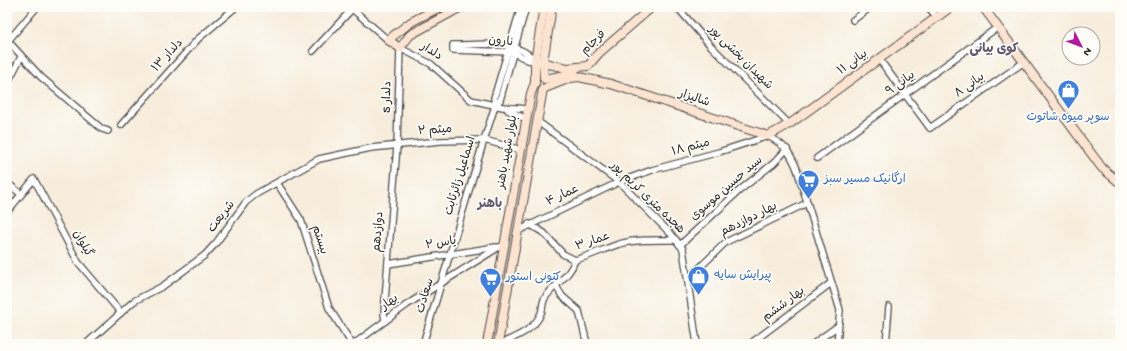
<svg xmlns="http://www.w3.org/2000/svg" width="1127" height="351" viewBox="0 0 1127 351" font-family="'Gochi Hand','Playpen Sans Arabic',sans-serif">
  <rect width="100%" height="100%" fill="#fdfcf7"/>
  <filter id="ink" filterUnits="userSpaceOnUse"><feTurbulence type="fractalNoise" baseFrequency=".025" numOctaves="2"/><feDisplacementMap in="SourceGraphic" scale="8" xChannelSelector="R" yChannelSelector="G"/><feConvolveMatrix kernelMatrix="1 2 1 2 8 2 1 2 1" color-interpolation-filters="sRGB"/></filter>
  <filter id="wash" filterUnits="userSpaceOnUse"><feTurbulence type="fractalNoise" baseFrequency=".012" numOctaves="4" result="noise"/><feDisplacementMap in="SourceGraphic" scale="16" xChannelSelector="R" yChannelSelector="G"/><feGaussianBlur stdDeviation="0.9" result="paint"/><feColorMatrix in="noise" values="0 0 0 0 0 0 0 0 0 0 0 0 0 0 0 0 0 1.4 0 .05"/><feComposite in="paint" operator="in"/></filter>
  <g filter="url(#wash)">
    <rect width="100%" height="100%" fill="#f7eddc"/>
  </g>
  <g filter="url(#ink)">
    <g fill="none" stroke-linecap="round" stroke-linejoin="round">
      <defs>
        <g id="street">
          <path d="M677 7 711 46 789 124"/>
          <path d="M928 7 937 17"/>
          <path d="M351 8 388 40"/>
          <path d="M853 20 871 7"/>
          <path d="M7 40 41 77 102 129 108 131"/>
          <path d="M8 41 37 7"/>
          <path d="M453 45C478 45 519 39 535 61L528 60 512 52 453 50Z"/>
          <path d="M313 51 352 9"/>
          <path d="M879 59 930 128 1024 62"/>
          <path d="M7 84 21 57"/>
          <path d="M495 106 494 98 521 7"/>
          <path d="M508 110 526 119"/>
          <path d="M537 121 619 182 671 234 683 249 697 344"/>
          <path d="M121 125 198 39 236 7"/>
          <path d="M817 158 998 27"/>
          <path d="M7 183 21 194"/>
          <path d="M277 183 301 220 329 308 352 344"/>
          <path d="M7 212 34 179 78 262 121 313"/>
          <path d="M529 224 544 233 563 254 575 260C590 256 604 249 619 244 638 239 657 240 676 240"/>
          <path d="M518 231 619 182 652 170 719 152 768 136C785 145 790 152 797 169L840 310 837 344"/>
          <path d="M680 245 740 190 774 163 787 149"/>
          <path d="M388 264 496 247"/>
          <path d="M688 279 726 242 807 203"/>
          <path d="M556 286 562 296 579 311 587 344"/>
          <path d="M385 321 384 313 397 146 400 48 431 64 471 100 503 107 528 109"/>
          <path d="M86 344 134 301 163 286 205 255 216 243 246 202 256 194 319 159 371 148 440 141 484 140 521 150"/>
          <path d="M354 344 408 304 499 247 504 246"/>
          <path d="M423 344 484 140 495 106 500 100 526 7"/>
          <path d="M500 344C515 337 535 330 541 313 543 309 542 302 545 298 554 284 570 277 575 260"/>
          <path d="M750 344 831 283"/>
          <path d="M813 344 838 326"/>
          <path d="M886 344 889 307"/>
        </g>
        <g id="secondary">
          <path d="M440 7 411 22 388 40 400 48 410 35 461 7"/>
          <path d="M983 7 1102 168 1120 183"/>
          <path d="M535 61 567 68 588 66 599 53 652 7"/>
          <path d="M544 78 543 62 552 7"/>
          <path d="M545 79 575 73"/>
          <path d="M545 88 570 78 579 77 611 84 768 136 791 123 951 7"/>
          <path d="M487 344 531 93 535 83V61L544 7"/>
          <path d="M498 344 543 89"/>
        </g>
      </defs>
      <use href="#street" stroke="#4a4846" stroke-width="8"/>
      <use href="#secondary" stroke="#4a4846" stroke-width="10"/>
      <use href="#street" stroke="#fff" stroke-width="5.5"/>
      <use href="#secondary" stroke="#fde4d1" stroke-width="8"/>
    </g>
  </g>
  <defs>
    <symbol id="shop-pin" viewBox="-11 -11 22 30"><path d="M0 17L-7.5 6A9.5 9.5 0 1 1 7.5 6Z" fill="#3f7fe0" stroke="#fdfcf7"/><path d="M-5-2.5h2.3a2.7 3.5 0 0 1 5.4 0H5L5.5 6h-11ZM-1.5-2.5h3a1.5 2.3 0 0 0-3 0Z" fill="#fff"/></symbol>
    <symbol id="supermarket-pin" viewBox="-11 -11 22 30"><path d="M0 17L-7.5 6A9.5 9.5 0 1 1 7.5 6Z" fill="#3f7fe0" stroke="#fdfcf7"/><path d="M-6-5.5h2.5l.6 2H6L4.5 2H-2.5L-4.4-4H-6ZM-1.5 3.2a1.3 1.3 0 1 0 .1 0ZM3 3.2a1.3 1.3 0 1 0 .1 0Z" fill="#fff"/></symbol>
  </defs>
  <g fill-rule="evenodd">
    <use href="#shop-pin" x="1056" y="78" width="25" height="34"/>
    <use href="#supermarket-pin" x="796" y="168" width="25" height="34"/>
    <use href="#shop-pin" x="686" y="264" width="25" height="34"/>
    <use href="#supermarket-pin" x="478" y="266" width="25" height="34"/>
  </g>
  <g text-anchor="middle" dominant-baseline="central" stroke-width="3.5" stroke-linejoin="round" paint-order="stroke">
    <g font-size="12" fill="#2b2b2b" stroke="#fdfcf7">
      <text transform="translate(501 42) rotate(6)">نارون</text>
      <text transform="translate(594 43) rotate(-45)">فرجام</text>
      <text transform="translate(431 52) rotate(32)">دلدار</text>
      <text transform="translate(168 56) rotate(-48)">دلدار ۱۳</text>
      <text transform="translate(740 58) rotate(45)">شهیدان بخشی پور</text>
      <text transform="translate(853 63) rotate(-36)">بیانی ۱۱</text>
      <text transform="translate(901 84) rotate(-36)">بیانی ۹</text>
      <text transform="translate(970 86) rotate(-35)">بیانی ۸</text>
      <text transform="translate(388 97) rotate(-88)">دلدار 5</text>
      <text transform="translate(694 99) rotate(18)">شالیزار</text>
      <text transform="translate(435 131) rotate(-4)">میثم ۲</text>
      <text transform="translate(691 148) rotate(-15)">میثم ۱۸</text>
      <text transform="translate(508 152) rotate(-80)">بلوار شهید باهنر</text>
      <text transform="translate(461 176) rotate(-73)">اسماعیل زائرثابت</text>
      <text transform="translate(727 189) rotate(-41)">سید حسین موسوی</text>
      <text transform="translate(563 196) rotate(-25)">عمار ۴</text>
      <text transform="translate(647 198) rotate(44)">هجده متری کریم پور</text>
      <text transform="translate(222 217) rotate(-53)">شریعت</text>
      <text transform="translate(749 220) rotate(-27)">بهار دوازدهم</text>
      <text transform="translate(379 232) rotate(-86)">دوازدهم</text>
      <text transform="translate(319 240) rotate(72)">بیستم</text>
      <text transform="translate(593 242) rotate(-19)">عمار ۳</text>
      <text transform="translate(82 244) rotate(61)">گیلوان</text>
      <text transform="translate(441 244) rotate(-9)">یاس ۲</text>
      <text transform="translate(426 296) rotate(-73)">سعادت</text>
      <text transform="translate(390 303) rotate(-36)">بهار</text>
      <text transform="translate(784 305) rotate(-37)">بهار ششم</text>
    </g>
    <g font-size="12" fill="#366cbe" stroke="#fdfcf7" text-anchor="start">
      <text x="1068" y="118" text-anchor="middle">سوپر میوه شاتوت</text>
      <text x="824" y="180">ارگانیک مسیر سبز</text>
      <text x="714" y="276">پیرایش سایه</text>
      <text x="506" y="278">کتونی استور</text>
    </g>
    <g font-size="13" font-weight="bold" fill="#635a71" stroke="#fdfcf7">
      <text x="994" y="49">کوی بیانی</text>
      <text x="490" y="204">باهنر</text>
    </g>
  </g>
  <rect width="1127" height="351" fill="none" stroke="#fdfcf7" stroke-width="24"/>
  <g transform="translate(1081 46) rotate(132)"><circle r="19" fill="#fdfcf7" stroke="#a9a8a5"/>
  <path d="M0-3L7 15L0 10L-7 15Z" fill="#b5179e"/>
  <text y="-6" font-size="11" font-weight="bold" text-anchor="middle" fill="#2b2b2b">N</text>
  </g>
</svg>
